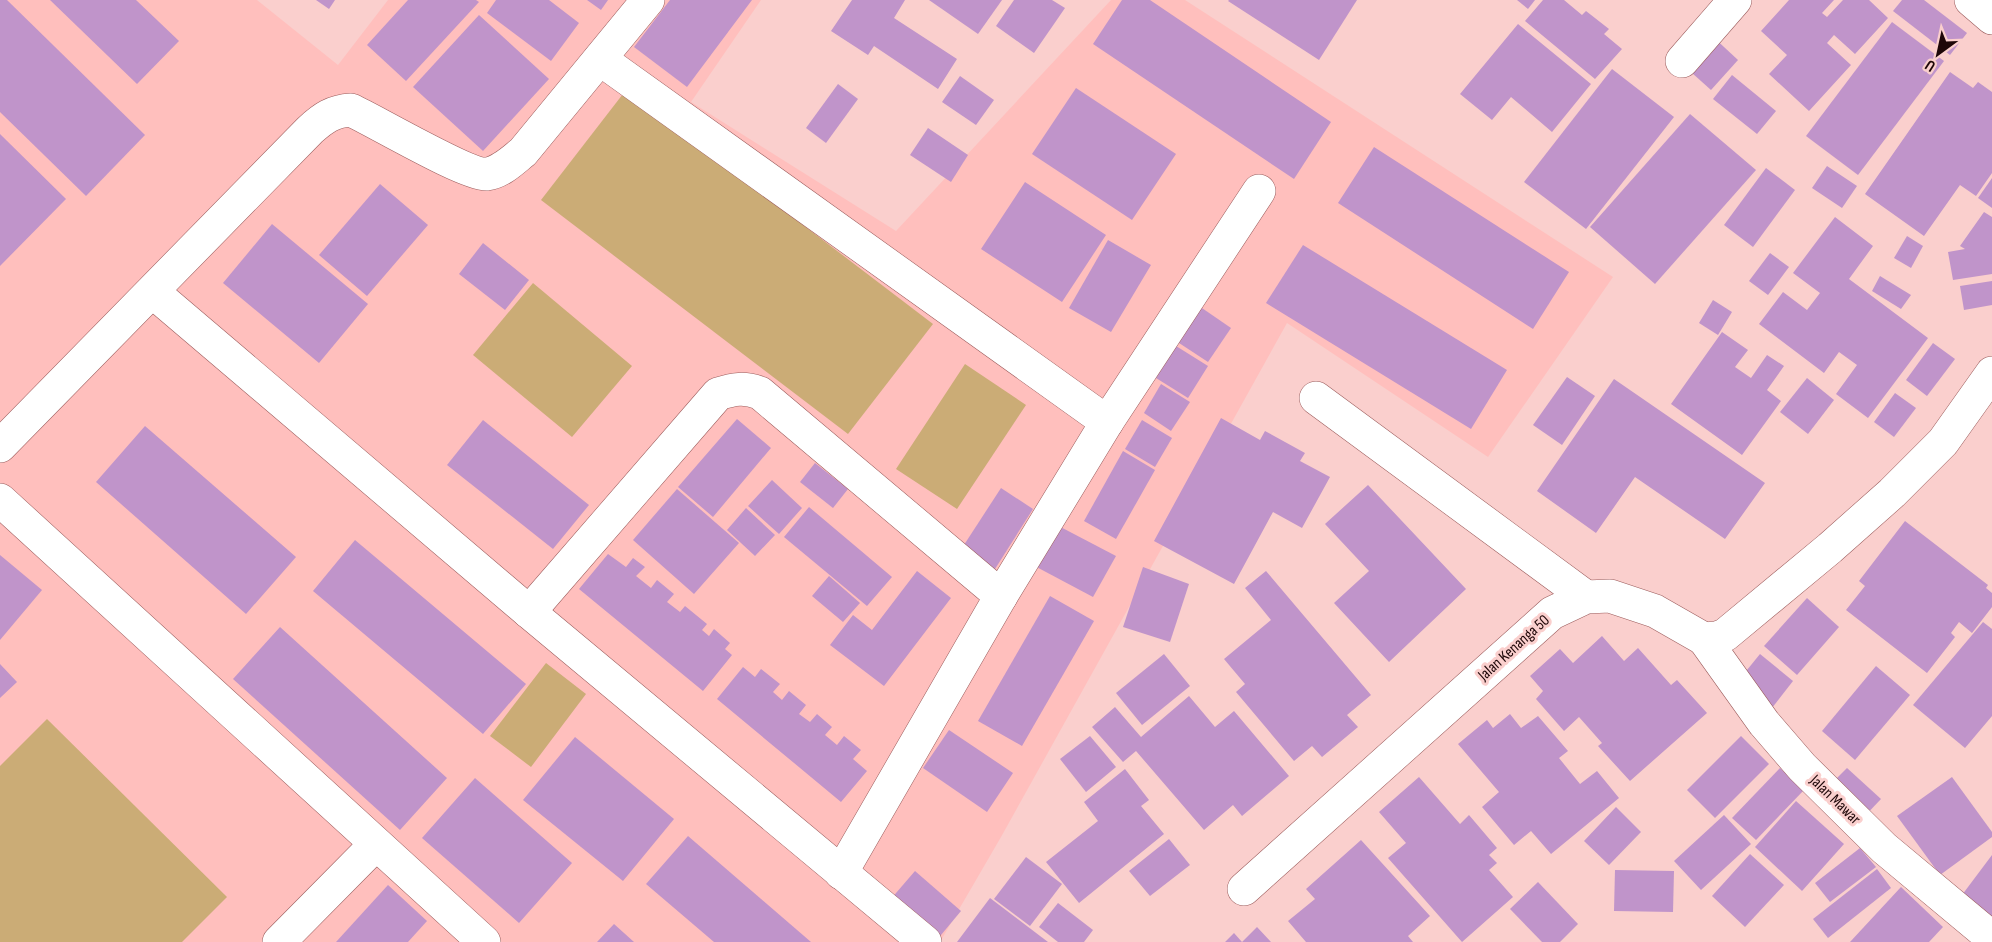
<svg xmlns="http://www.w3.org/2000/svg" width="1992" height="942" viewBox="0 0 1992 942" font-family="'Sofia Sans Condensed',sans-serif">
  <rect width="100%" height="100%" fill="#facfcd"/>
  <path fill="#ffbfbd" d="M0 0H257L338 65 388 0H761L691 102 896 231 1111 0H1185L1613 277 1488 457 1287 323 1001 837 940 942H0Z"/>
  <g fill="#cbac76">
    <path d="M626 90 933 324 848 434 541 200Z"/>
    <path d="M533 283 632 366 572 437 473 355Z"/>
    <path d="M965 364 1026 405 957 509 896 469Z"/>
    <path d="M546 663 586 694 531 767 490 736Z"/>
    <path d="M47 719 227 897 182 942H0V766Z"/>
  </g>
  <g fill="#c094ca">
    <path d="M0 0H7L145 135 86 196 0 112Z"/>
    <path d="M50 0H136L179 41 137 84Z"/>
    <path d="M316 0H335L329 9Z"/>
    <path d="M408 0H476L479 2 406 81 367 45Z"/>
    <path d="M496 0H549L579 23 551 61 487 13Z"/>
    <path d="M587 0H608L601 10Z"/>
    <path d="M670 0H752L687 87 634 47Z"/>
    <path d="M852 0H905L894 18 957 59 938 89 874 46 868 55 831 31Z"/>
    <path d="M929 0H1002L978 34Z"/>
    <path d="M1014 0H1052L1065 8 1034 53 996 26Z"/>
    <path d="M1122 0H1150L1331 122 1294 179 1093 44Z"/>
    <path d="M1229 0H1357L1319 60 1228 1Z"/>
    <path d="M1517 0H1535L1528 9Z"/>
    <path d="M1543 0H1564L1582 15 1586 11 1609 29 1604 34 1622 49 1595 79 1525 21Z"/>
    <path d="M1789 0H1834L1822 13 1827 17 1843 0H1869L1888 18 1855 54 1834 35 1827 43 1851 65 1809 111 1769 74 1787 55 1761 31Z"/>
    <path d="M1902 0H1924L1967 33 1950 55 1893 11Z"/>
    <path d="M479 15 549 79 483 151 413 87Z"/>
    <path d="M1892 22 1944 61 1858 175 1806 136Z"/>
    <path d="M1518 24 1591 84 1552 132 1511 97 1492 120 1460 94Z"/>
    <path d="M1710 34 1738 60 1711 90 1682 64Z"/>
    <path d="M1612 69 1674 117 1586 229 1524 182Z"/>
    <path d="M1950 72 1973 88 1978 82 1992 92V173L1976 196 1960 185 1924 236 1865 194Z"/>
    <path d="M1732 75 1776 111 1757 134 1713 99Z"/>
    <path d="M960 76 994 100 976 125 942 102Z"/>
    <path d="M838 84 858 99 826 143 806 128Z"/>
    <path d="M1076 88 1176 154 1132 220 1032 154Z"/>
    <path d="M1690 114 1756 170 1655 284 1590 227Z"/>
    <path d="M928 128 968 155 951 182 910 155Z"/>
    <path d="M0 134 66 199 0 266Z"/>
    <path d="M1374 147 1569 272 1533 329 1338 203Z"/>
    <path d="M1827 166 1857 186 1842 208 1812 188Z"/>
    <path d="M1766 168 1795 190 1753 247 1724 225Z"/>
    <path d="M1992 178V208L1978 198Z"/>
    <path d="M1025 182 1106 235 1062 302 981 249Z"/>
    <path d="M380 184 428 225 367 296 319 255Z"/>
    <path d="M1984 212 1992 217V274L1953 280 1948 252 1965 249 1960 246Z"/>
    <path d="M1835 217 1873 246 1849 279 1928 338 1868 418 1836 394 1857 365 1839 352 1824 373 1759 324 1783 292 1807 310 1820 293 1793 273Z"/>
    <path d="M272 224 368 304 319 363 223 283Z"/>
    <path d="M1907 236 1923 246 1911 268 1894 258Z"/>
    <path d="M1108 240 1151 265 1111 332 1069 308Z"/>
    <path d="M483 243 529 280 505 310 459 274Z"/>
    <path d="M1303 245 1507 370 1471 429 1266 303Z"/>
    <path d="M1770 253 1789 267 1768 295 1749 281Z"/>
    <path d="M1880 276 1911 295 1901 309 1872 291Z"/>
    <path d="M1992 281V305L1964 310 1960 286Z"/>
    <path d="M1713 300 1732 312 1718 335 1699 323Z"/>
    <path d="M1199 306 1231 328 1208 362 1176 341Z"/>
    <path d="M1722 332 1748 350 1735 367 1751 378 1767 355 1784 366 1767 390 1781 401 1742 455 1671 404Z"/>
    <path d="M1933 343 1955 359 1927 396 1906 380Z"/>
    <path d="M1176 346 1208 366 1188 398 1156 378Z"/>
    <path d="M1567 377 1595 396 1562 445 1533 425Z"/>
    <path d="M1807 378 1834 400 1808 434 1780 412Z"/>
    <path d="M1614 379 1765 483 1725 539 1635 477 1596 533 1537 491Z"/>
    <path d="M1161 384 1190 402 1171 431 1144 413Z"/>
    <path d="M1895 393 1916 408 1894 437 1874 422Z"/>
    <path d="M1221 418 1260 440 1265 431 1305 453 1300 461 1330 477 1302 528 1273 512 1234 584 1154 541Z"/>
    <path d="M737 419 771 448 713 517 678 487Z"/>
    <path d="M483 420 589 505 553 549 447 465Z"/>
    <path d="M1142 420 1172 438 1155 467 1125 449Z"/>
    <path d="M145 426 296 557 246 614 96 482Z"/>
    <path d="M1123 451 1155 470 1116 539 1084 521Z"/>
    <path d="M815 463 848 489 833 508 800 482Z"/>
    <path d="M772 480 802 508 779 534 748 506Z"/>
    <path d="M1368 485 1466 589 1389 662 1334 603 1369 571 1325 524Z"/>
    <path d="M1001 488 1033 509 995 569 962 548Z"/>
    <path d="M677 489 739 543 694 594 633 540Z"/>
    <path d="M809 507 892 577 867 606 784 537Z"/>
    <path d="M746 508 775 535 755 556 727 530Z"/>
    <path d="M1905 521 1988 585 1986 588 1992 593V607L1972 633 1959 622 1951 633 1955 637 1927 673 1846 610 1865 586 1859 581Z"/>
    <path d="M1051 522 1116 556 1093 597 1029 563Z"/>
    <path d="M355 540 526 684 483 734 313 591Z"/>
    <path d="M608 554 626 567 633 558 645 567 636 576 651 588 657 580 674 594 667 602 680 612 685 606 707 624 702 630 709 636 714 629 730 643 725 649 732 655 703 691 579 589Z"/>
    <path d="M0 555 42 590 0 640Z"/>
    <path d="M1143 567 1189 584 1170 642 1123 627Z"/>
    <path d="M917 571 951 598 884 686 830 645 853 615 872 630Z"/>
    <path d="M1266 571 1371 695 1347 715 1358 727 1322 757 1312 746 1294 761 1236 692 1245 684 1224 659 1271 620 1245 588Z"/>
    <path d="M829 576 860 603 843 622 812 596Z"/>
    <path d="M1050 596 1094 621 1022 746 978 721Z"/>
    <path d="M1807 598 1839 627 1797 675 1764 646Z"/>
    <path d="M1983 622 1992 629V716L1965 748 1913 705Z"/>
    <path d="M280 627 447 778 400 830 233 679Z"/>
    <path d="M1602 636 1624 661 1638 648 1671 685 1677 680 1707 713 1630 781 1598 746 1602 743 1579 717 1564 731 1536 699 1543 691 1530 676 1560 649 1573 663Z"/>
    <path d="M1164 654 1190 686 1142 725 1116 693Z"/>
    <path d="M1760 654 1793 681 1772 708 1738 681Z"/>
    <path d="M0 664 17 682 0 698Z"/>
    <path d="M1876 666 1910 695 1855 760 1822 731Z"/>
    <path d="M743 667 755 677 761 669 780 684 773 692 782 700 789 691 806 705 799 714 810 722 817 714 832 727 825 735 837 745 844 736 861 750 853 759 867 771 841 802 717 699Z"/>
    <path d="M1189 696 1215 727 1234 711 1289 776 1242 816 1233 805 1204 830 1136 751 1123 762 1092 727 1115 707 1141 737Z"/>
    <path d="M1510 714 1521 728 1538 716 1568 751 1559 758 1580 784 1597 771 1619 798 1551 854 1531 831 1514 845 1482 807 1499 792 1458 744 1487 720 1493 728Z"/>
    <path d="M949 730 1013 773 987 812 923 768Z"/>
    <path d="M1090 736 1116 767 1086 792 1060 759Z"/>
    <path d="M1741 736 1769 764 1715 818 1687 790Z"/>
    <path d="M575 737 674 819 623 881 523 800Z"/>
    <path d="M1780 768 1804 790 1756 840 1732 818Z"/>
    <path d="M1847 768 1881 799 1861 820 1827 788Z"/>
    <path d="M1125 769 1149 800 1141 806 1164 834 1079 903 1046 862 1098 821 1084 802Z"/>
    <path d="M1419 777 1460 824 1469 815 1497 848 1489 855 1497 863 1489 870 1513 897 1462 942 1388 858 1406 843 1379 812Z"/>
    <path d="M1952 777 1992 832V837L1940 875 1897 816Z"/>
    <path d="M475 778 572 863 519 923 422 838Z"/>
    <path d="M1796 801 1844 844 1802 891 1755 847Z"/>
    <path d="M1616 807 1641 832 1609 865 1584 841Z"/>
    <path d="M1724 815 1751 844 1701 890 1674 861Z"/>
    <path d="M688 836 811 942H714L646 884Z"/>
    <path d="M1169 839 1190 865 1150 896 1129 871Z"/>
    <path d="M1361 840 1430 916 1408 936 1413 942H1306L1288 921 1315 899 1306 889Z"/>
    <path d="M1860 848 1876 867 1830 902 1815 883Z"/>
    <path d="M1750 854 1784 885 1745 927 1712 896Z"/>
    <path d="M1992 855V924L1959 899Z"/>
    <path d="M1026 857 1062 884 1030 926 994 899Z"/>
    <path d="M1877 869 1891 888 1828 938 1813 919Z"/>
    <path d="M1615 870 1674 871 1673 912 1614 911Z"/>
    <path d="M915 871 961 911 936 941 890 900Z"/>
    <path d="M1538 882 1578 924 1560 942H1542L1510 909Z"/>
    <path d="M388 885 427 921 408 942H336Z"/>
    <path d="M1901 887 1943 927 1929 942H1850Z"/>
    <path d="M990 898 1048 942H957Z"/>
    <path d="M1058 903 1093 930 1084 942H1058L1039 927Z"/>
    <path d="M614 924 634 942H597Z"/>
    <path d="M1257 927 1271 942H1225L1234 933 1242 942Z"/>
  </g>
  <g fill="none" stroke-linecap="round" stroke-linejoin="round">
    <defs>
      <g id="minor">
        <path d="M1971 0 1992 18"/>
        <path d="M600 59 1107 422"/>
        <path d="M1682 61 1735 0"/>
        <path d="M153 292 529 612 925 942"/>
        <path d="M1316 398 1586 597"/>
        <path d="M0 446 310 130C323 118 333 111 351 110 375 121 468 176 487 174 501 172 512 161 523 152L648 0"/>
        <path d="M0 500 484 942"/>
        <path d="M529 612 718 394C734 389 744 387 760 393L1001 596"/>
        <path d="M1704 639 1764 723 1802 767 1884 848 1992 938"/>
        <path d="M841 873 1001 596 1107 422 1259 191"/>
        <path d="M1244 889 1552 613 1586 597 1610 596 1655 611 1704 639 1717 638 1725 635 1830 548 1892 493 1943 442 1992 373"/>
        <path d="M279 942 376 844"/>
      </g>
    </defs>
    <use href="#minor" stroke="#9c5d5d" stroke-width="34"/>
    <use href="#minor" stroke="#fff" stroke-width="33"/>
  </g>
  <g text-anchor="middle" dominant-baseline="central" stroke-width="6" stroke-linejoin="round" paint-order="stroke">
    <g font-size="16" fill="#1e0708" stroke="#facfcd">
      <text transform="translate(1514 648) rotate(-42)">Jalan Kenanga 50</text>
      <text transform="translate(1835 800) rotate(44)">Jalan Mawar</text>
    </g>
  </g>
  <g transform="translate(1938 54) rotate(213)" stroke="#facfcd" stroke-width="4.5" paint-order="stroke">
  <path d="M0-4.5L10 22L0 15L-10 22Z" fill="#1e0708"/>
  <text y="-9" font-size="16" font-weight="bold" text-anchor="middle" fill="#1e0708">U</text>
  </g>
</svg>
